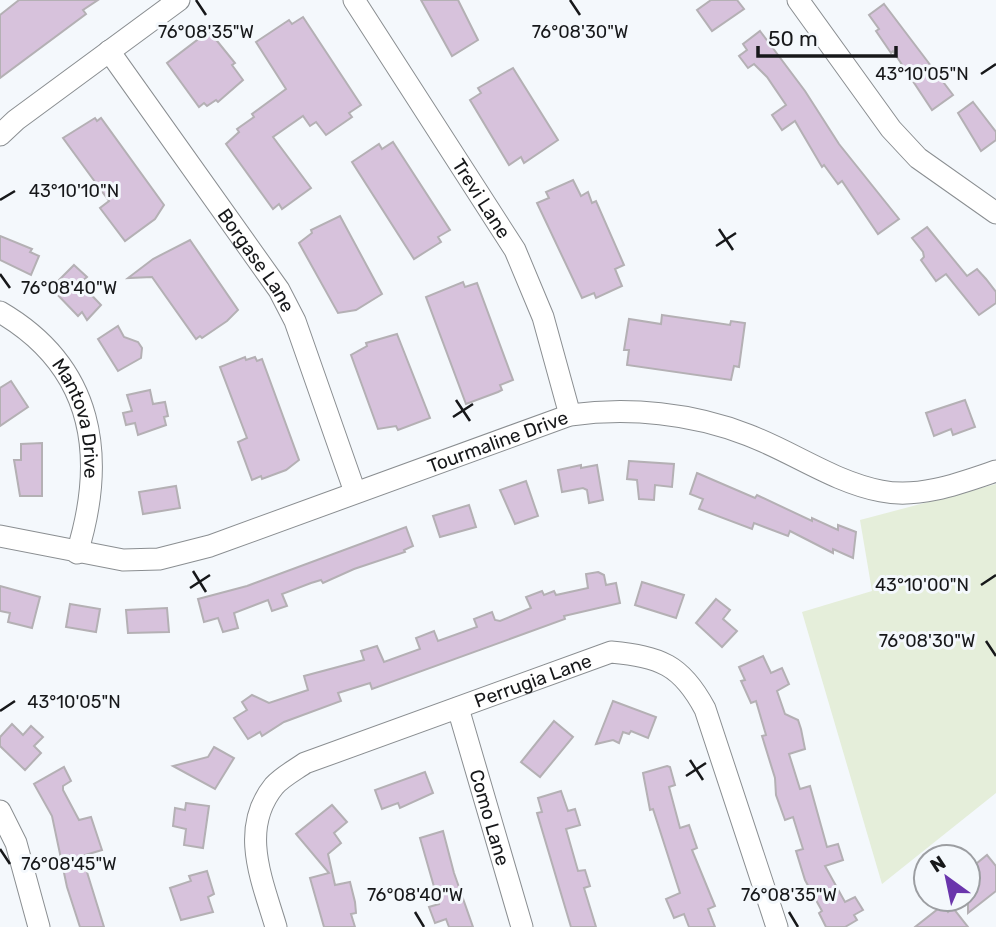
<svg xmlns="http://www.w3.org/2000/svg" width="996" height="927" viewBox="0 0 996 927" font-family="Rubik,sans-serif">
  <rect width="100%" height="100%" fill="#f4f8fc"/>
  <path fill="#e5eeda" d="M996 484V793L882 884 802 612 872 591 860 520Z"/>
  <g fill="#d7c2dc" stroke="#b4b0b4" stroke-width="2">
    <path d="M19 0H98L83 10 86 14 0 78V15Z"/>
    <path d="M421 0H458L478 40 452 56Z"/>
    <path d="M711 0H737L744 9 712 31 697 10Z"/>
    <path d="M884 4 953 95 932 110 893 51 891 53 876 31 879 29 869 15Z"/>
    <path d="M303 17 361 105 349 113 352 117 326 135 316 122 310 126 303 116 273 137 311 188 282 209 279 204 273 209 226 144 239 132 237 129 254 117 252 114 286 89 256 42 289 20 292 24Z"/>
    <path d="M209 31 235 63 232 65 243 80 218 102 216 100 207 106 204 103 199 107 167 63Z"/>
    <path d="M760 31 805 91 839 144 899 219 878 234 842 181 838 184 824 165 822 167 795 121 782 130 772 115 786 105 767 77 754 64 748 68 739 56 747 50 743 44Z"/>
    <path d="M513 68 558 140 524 163 521 157 509 165 470 100 481 93 478 88Z"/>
    <path d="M973 102 996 132V140L981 151 958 113Z"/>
    <path d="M95 118 97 121 101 118 164 205 155 219 125 241 100 208 109 201 63 138Z"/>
    <path d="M393 142 450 230 438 237 441 242 414 259 352 162 379 144 382 149Z"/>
    <path d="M573 180 581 196 588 192 592 203 596 201 624 265 615 269 622 286 596 298 594 293 582 298 537 203 549 198 546 192Z"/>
    <path d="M340 216 382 294 356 310 338 313 299 243 312 233 311 230Z"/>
    <path d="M927 227 967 276 977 269 986 279 996 292V303L979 315 946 274 936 281 921 260 924 257 923 252 912 238Z"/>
    <path d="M0 236 32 249 30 252 39 256 31 275 0 260Z"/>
    <path d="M190 240 238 310 227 321 202 338 200 336 196 339 152 277 128 278 153 259Z"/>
    <path d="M74 265 87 277 80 283 101 305 87 320 82 312 78 316 51 288Z"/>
    <path d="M463 282 465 287 477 283 513 380 500 385 502 390 498 392 466 404 426 297Z"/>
    <path d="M662 315 730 325 731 321 745 323 739 367 734 366 731 380 627 365 629 350H624L629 319 661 324Z"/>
    <path d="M118 326 124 337 138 342 142 348 141 358 118 371 98 339Z"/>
    <path d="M397 334 430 418 398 430 396 426 378 429 351 355 367 346 366 343Z"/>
    <path d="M245 357 246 360 255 357 257 361 262 359 299 460 286 470 262 479 261 476 252 480 238 442 247 438 220 367Z"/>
    <path d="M11 381 28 407 0 426V388Z"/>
    <path d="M150 390 153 404 165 402 168 416 164 417 166 425 138 435 135 423 126 425 123 413 132 411 127 395Z"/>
    <path d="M965 400 975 427 953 435 951 429 934 436 926 413Z"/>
    <path d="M42 443V496H20L14 460H21V444Z"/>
    <path d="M629 461 674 464 672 487 655 485 654 500 639 499 637 480 627 479Z"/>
    <path d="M581 465V468L597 465 603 500 589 503 587 490 583 488 562 492 558 470Z"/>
    <path d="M697 473 755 498 757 495 812 521V518L838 530V525L856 532 853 558 833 549V553L790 531 788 536 754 523 752 529 699 509 703 499 690 494Z"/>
    <path d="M526 481 538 516 515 524 500 490Z"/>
    <path d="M176 486 180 508 143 514 139 492Z"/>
    <path d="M469 505 476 527 440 537 433 516Z"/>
    <path d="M406 527 413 546 404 550 405 552 354 569 323 583 321 580 311 583 282 594 287 606 272 611 268 600 234 613 238 628 223 632 218 618 204 622 198 599 247 586Z"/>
    <path d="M598 572 604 575 606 585 616 583 620 603 564 616 565 619 372 689 370 683 338 693 341 701 284 722 262 736 260 732 248 739 234 718 247 710 242 702 252 695 269 703 308 690 304 676 364 660 361 651 377 646 384 662 420 649 416 638 434 631 438 641 477 627 474 619 492 612 495 620 500 621 531 608 526 597 542 591 544 595 554 591 556 595 588 588 586 574Z"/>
    <path d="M642 582 684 595 676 618 635 605Z"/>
    <path d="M0 586 40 597 32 628 8 622 10 613 0 611Z"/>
    <path d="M716 599 730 610 723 619 737 631 722 647 696 623Z"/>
    <path d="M70 604 100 609 96 632 66 627Z"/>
    <path d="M167 608 169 632 128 633 126 610Z"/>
    <path d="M763 656 771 673 782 668 789 684 777 691 785 714 798 720 801 729 805 749 789 754 800 789 810 786 827 847 838 844 843 860 825 866 845 902 855 897 863 910 854 915 857 920 845 927H826L819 913 822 911 805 880 796 851 803 849 793 817 785 820 776 795 775 778 762 736 766 735 756 701 751 703 741 681 745 680 739 667Z"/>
    <path d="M613 701 656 717 648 738 631 731 629 734 623 732 619 743 613 740 596 744Z"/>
    <path d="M554 721 573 737 540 777 521 762Z"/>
    <path d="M12 724 23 735 31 726 43 737 34 746 41 753 25 770 0 746V737Z"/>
    <path d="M214 747 234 758 215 789 173 766 208 757Z"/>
    <path d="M667 766 670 767 675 785 669 787 680 828 689 825 697 848 692 850 715 906 708 909 715 927H689L684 914 674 918 666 899 680 893 653 809 650 810 643 773Z"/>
    <path d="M64 767 71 781 63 786V790L79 820 91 817 102 850 82 856 104 927H80L67 887 52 816 34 784Z"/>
    <path d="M425 772 433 793 400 808 398 803 382 809 375 790Z"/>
    <path d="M561 791 568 811 575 809 580 825 566 829 578 871 585 870 590 886 584 888 596 927H571L537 813 542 812 538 798Z"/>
    <path d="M186 803 209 806 203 848 184 845 186 829 173 826 175 808 185 810Z"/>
    <path d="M332 805 347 822 334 833 341 843 328 854 335 885 350 882 355 902 356 913 351 914 355 927H324L310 878 329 873 296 834Z"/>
    <path d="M443 831 454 873 473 927H449L446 919 435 923 429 907 439 904 420 838Z"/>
    <path d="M987 855 996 866V891L968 913V882L976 875 971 868Z"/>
    <path d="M207 871 214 894 208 897 213 912 181 920 170 888 191 881 189 876Z"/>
    <path d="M943 905 948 912 953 908 968 927H915Z"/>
  </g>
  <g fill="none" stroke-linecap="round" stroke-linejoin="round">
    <defs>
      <g id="street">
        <path id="s1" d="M354 0 515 250 543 317 570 415"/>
        <path d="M798 0 891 129 918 158 996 213"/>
        <path id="s2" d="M109 51 279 290 295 321 355 492"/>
        <path d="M0 135 16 120 179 0"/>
        <path id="s3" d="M0 312C94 367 107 456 77 553"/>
        <path id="s4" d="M0 536 123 560 159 559 210 546 570 415C629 407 692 413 748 435 793 452 834 482 881 491 919 499 961 483 996 471"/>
        <path id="s5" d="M458 708 522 927"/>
        <path d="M0 811 16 843 39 927"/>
        <path id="s6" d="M276 927C262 880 239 829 274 786 282 777 295 770 305 763L611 652C660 657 681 664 705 709L777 927"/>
      </g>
    </defs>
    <use href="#street" stroke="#8a8e91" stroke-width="23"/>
    <use href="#street" stroke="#fff" stroke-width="21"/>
  </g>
  <path fill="none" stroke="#17181a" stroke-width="2.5" d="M196 0 206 15M570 0 580 15M981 74 996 64M0 200 15 191M719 229 733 250M716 246 736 233M0 274 10 288M456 400 470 421M453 417 473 404M193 571 206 592M981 585 996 575M190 588 210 575M986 641 996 656M0 711 15 701M690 760 703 780M686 776 706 763M0 849 10 864M415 912 424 927M789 912 798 927"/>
  <g text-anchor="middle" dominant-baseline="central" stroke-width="6" stroke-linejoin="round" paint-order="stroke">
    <g font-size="19" fill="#17181a" stroke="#f4f8fc">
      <text stroke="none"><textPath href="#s1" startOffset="236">Trevi Lane</textPath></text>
      <text stroke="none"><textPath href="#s2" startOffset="256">Borgase Lane</textPath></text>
      <text stroke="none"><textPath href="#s3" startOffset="138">Mantova Drive</textPath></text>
      <text stroke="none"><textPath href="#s4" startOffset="520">Tourmaline Drive</textPath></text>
      <text stroke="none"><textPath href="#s6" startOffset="429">Perrugia Lane</textPath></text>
      <text stroke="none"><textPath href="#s5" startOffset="114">Como Lane</textPath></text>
    </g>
  </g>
  <g font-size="18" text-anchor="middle" fill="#17181a" stroke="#f4f8fc" stroke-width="6" stroke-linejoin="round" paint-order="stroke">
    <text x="206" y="38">76°08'35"W</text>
    <text x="580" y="38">76°08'30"W</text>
    <text x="922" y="80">43°10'05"N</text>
    <text x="74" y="197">43°10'10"N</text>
    <text x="69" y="294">76°08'40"W</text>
    <text x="922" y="591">43°10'00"N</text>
    <text x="927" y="647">76°08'30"W</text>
    <text x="74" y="708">43°10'05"N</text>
    <text x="69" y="870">76°08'45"W</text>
    <text x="415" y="901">76°08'40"W</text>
    <text x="789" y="901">76°08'35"W</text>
  </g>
  <g transform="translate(947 878) rotate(327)"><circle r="33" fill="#f4f8fc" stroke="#9c9ea2" stroke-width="2"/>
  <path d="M0-5L12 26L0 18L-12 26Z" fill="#6a35ac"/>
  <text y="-10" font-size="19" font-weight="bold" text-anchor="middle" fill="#17181a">N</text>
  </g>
  <path d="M758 46v10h138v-10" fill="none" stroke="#17181a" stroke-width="3.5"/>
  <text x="768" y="46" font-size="21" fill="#17181a" stroke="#f4f8fc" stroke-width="5" paint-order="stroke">50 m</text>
</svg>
